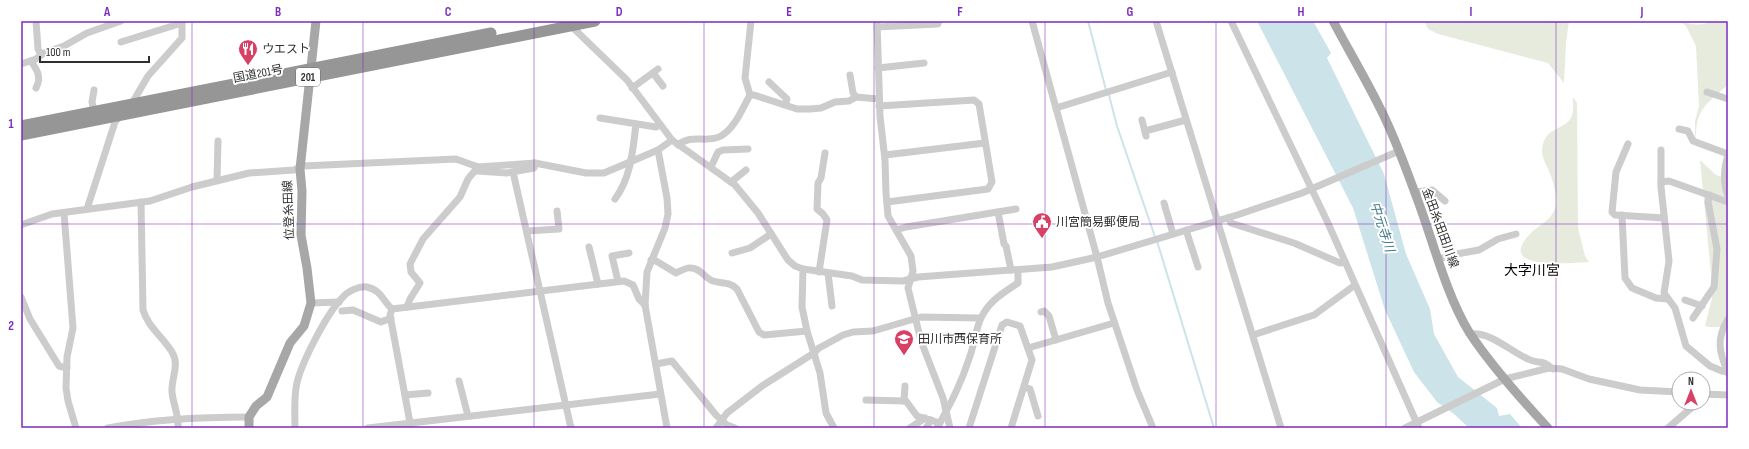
<svg xmlns="http://www.w3.org/2000/svg" width="1749" height="449" viewBox="0 0 1749 449" font-family="'Sofia Sans Condensed','Noto Sans JP',sans-serif">
  <rect width="100%" height="100%" fill="#fff"/>
  <g fill="#e7ebde">
    <path d="M1424 21H1569L1566 43 1564 83 1548 63 1438 34 1428 29Z"/>
    <path d="M1711 21H1728V85C1717 94 1702 105 1698 119 1696 126 1696 134 1695 142V121L1699 106 1696 46 1686 26 1681 22C1692 24 1701 27 1711 21Z"/>
    <path d="M1573 97 1577 103 1578 228 1585 256 1589 262C1570 263 1493 271 1531 233 1539 225 1551 220 1555 209 1559 199 1553 181 1549 171 1546 164 1542 158 1542 151 1543 127 1563 131 1571 118 1574 112 1573 103 1573 97Z"/>
    <path d="M1700 160 1716 175 1728 179V327H1710L1705 326 1713 294Z"/>
  </g>
  <path fill="#cce3e9" d="M1257 21H1313L1331 53 1327 58 1384 174 1406 254 1430 309 1434 334 1458 377 1497 408 1499 416 1510 414 1522 428H1469L1454 414 1437 402 1414 372 1385 310 1353 208Z"/>
  <g fill="none" stroke-linecap="round" stroke-linejoin="round">
    <g stroke="#cce3e9" stroke-width="2">
      <path d="M1088 21 1107 94 1109 95 1117 126 1155 237"/>
      <path d="M1157 241 1214 428"/>
    </g>
    <g stroke="#ccc" stroke-width="7">
      <path d="M36 21 38 49 41 55"/>
      <path d="M566 21 627 80 672 140 735 185 758 213 788 260 795 266 803 269 852 276 862 280 903 281 918 277 1052 267 1097 257 1237 215 1302 193 1399 151"/>
      <path d="M877 21 880 116 885 160 886 193 888 216 911 256 913 271 908 288 921 341 943 398 950 428"/>
      <path d="M1032 21 1097 257 1108 303 1137 390 1153 428"/>
      <path d="M1156 21 1281 428"/>
      <path d="M1231 21 1327 221 1419 428"/>
      <path d="M877 27 938 24 939 21"/>
      <path d="M121 42 182 23"/>
      <path d="M31 61C37 70 42 77 36 88"/>
      <path d="M21 64 36 59 44 53 64 46 87 33 121 21"/>
      <path d="M878 68 924 63"/>
      <path d="M653 73 663 86"/>
      <path d="M850 75 853 93 856 97"/>
      <path d="M769 82 787 99 785 105"/>
      <path d="M632 88 658 69"/>
      <path d="M1707 92 1728 99"/>
      <path d="M750 95H754L797 109H810L821 108 835 102 849 101 856 97 879 99"/>
      <path d="M131 105 148 76 182 38V21"/>
      <path d="M879 106 974 100 979 104 992 182 988 189 887 202"/>
      <path d="M1056 108 1172 72"/>
      <path d="M94 111 92 102 94 90"/>
      <path d="M600 118 656 127 659 125"/>
      <path d="M1142 120 1146 136"/>
      <path d="M1679 129 1688 131 1693 141 1728 154"/>
      <path d="M1145 131 1186 120"/>
      <path d="M1628 144 1616 172 1612 212 1615 215 1664 218"/>
      <path d="M678 145C692 133 706 144 721 136 735 128 742 109 750 95L745 78 751 21"/>
      <path d="M658 150 667 198 668 214 665 228 647 272 645 305 667 428"/>
      <path d="M1661 150V187L1669 261 1664 293 1675 308 1686 346 1710 366 1722 371 1728 372"/>
      <path d="M885 155 985 143"/>
      <path d="M1728 155C1724 168 1723 183 1728 196"/>
      <path d="M711 167 718 152 723 150 748 149"/>
      <path d="M477 171 507 173 534 168 535 163"/>
      <path d="M513 172 571 428"/>
      <path d="M217 180 218 141"/>
      <path d="M731 182 746 170"/>
      <path d="M1661 182 1669 181 1728 202"/>
      <path d="M1415 192 1432 190 1445 201"/>
      <path d="M615 199C631 178 633 149 636 124"/>
      <path d="M141 202 143 310C148 327 163 337 172 352 180 365 171 378 172 392 173 404 179 415 178 428"/>
      <path d="M1164 203 1173 234"/>
      <path d="M87 209 115 122 121 115"/>
      <path d="M998 212 1004 244 1006 246 1011 270"/>
      <path d="M64 213 73 328 67 357 66 388 68 401 76 428"/>
      <path d="M1622 215 1625 278 1632 288 1656 298 1668 299"/>
      <path d="M1228 218 1231 223 1294 243 1340 263 1345 262"/>
      <path d="M21 225 52 214 150 201 192 187 249 173 294 170 303 166 456 159 478 167 535 163 586 173H604L658 150 672 140"/>
      <path d="M896 230 906 227 1016 209"/>
      <path d="M1186 230 1198 267"/>
      <path d="M527 231 559 229 557 211"/>
      <path d="M589 247 598 284"/>
      <path d="M732 253 750 248 771 234"/>
      <path d="M1439 259 1451 255 1479 250 1498 239 1516 234"/>
      <path d="M651 260 656 261 676 273C680 271 687 267 691 268 701 268 704 278 713 281 722 284 729 281 737 289L759 332 764 335 807 331"/>
      <path d="M803 269 802 307 807 331 820 373 826 413 834 428"/>
      <path d="M819 272 827 220 823 214 817 209 818 183 821 178 825 153"/>
      <path d="M828 273 832 306"/>
      <path d="M618 281 612 256 629 253"/>
      <path d="M21 297 30 319 59 366 67 368"/>
      <path d="M1685 300 1702 306"/>
      <path d="M311 303 339 302"/>
      <path d="M407 307 410 299 420 283 411 272 410 264 423 239 460 197 468 179 478 167"/>
      <path d="M392 309 624 281 633 285 639 299 645 305"/>
      <path d="M392 309 390 315 411 428"/>
      <path d="M342 311 353 310 381 322 391 318"/>
      <path d="M1041 312 1044 311 1049 316 1056 340"/>
      <path d="M1693 318 1714 287 1717 249 1708 202 1710 195"/>
      <path d="M1728 319C1716 339 1719 352 1728 373"/>
      <path d="M1471 334C1491 332 1510 351 1528 359 1539 365 1541 358 1553 369"/>
      <path d="M1253 335 1314 315 1355 285"/>
      <path d="M1028 348 1114 323"/>
      <path d="M656 364 672 361 716 415 727 425 735 428"/>
      <path d="M459 381 468 416"/>
      <path d="M1024 387 1030 389 1038 416"/>
      <path d="M1703 394 1728 395"/>
      <path d="M405 395 428 393"/>
      <path d="M866 400 906 401 917 416 940 423"/>
      <path d="M904 401 905 386"/>
      <path d="M108 428C154 419 202 417 249 417"/>
      <path d="M295 428C295 415 294 401 296 388 299 366 327 313 343 297 348 291 359 286 367 287 381 290 383 301 392 309"/>
      <path d="M368 428 660 394"/>
      <path d="M716 428 727 413 762 386 814 353 819 348 843 335 853 332 873 331 921 317 980 318"/>
      <path d="M910 428 925 418"/>
      <path d="M926 428 931 420"/>
      <path d="M937 428C951 403 961 384 970 356 974 345 976 328 981 318 989 301 1003 293 1018 283V270"/>
      <path d="M969 428 1002 325 1007 322 1020 326 1032 360 1011 428"/>
      <path d="M1405 428 1505 379 1549 368 1562 369 1589 379 1640 390 1679 392"/>
      <path d="M1668 428 1697 403"/>
    </g>
    <g stroke="#a7a7a7" stroke-width="9">
      <path d="M1333 21C1348 49 1364 76 1378 104 1393 132 1404 163 1415 193 1432 236 1445 293 1469 332 1490 364 1521 399 1548 428"/>
      <path d="M249 428V417L256 406 267 397 290 343 304 326 311 303 307 268 301 235 302 191 300 169 316 21"/>
    </g>
    <g stroke="#969696" stroke-width="11">
      <path d="M21 126 491 33"/>
      <path d="M21 135 595 21"/>
    </g>
  </g>
  <path fill="none" stroke="#7b2cbf" stroke-width="1" stroke-opacity="0.55" d="M192 21V428M363 21V428M534 21V428M704 21V428M874 21V428M1045 21V428M1216 21V428M1386 21V428M1556 21V428M21 224H1728"/>
  <defs>
    <symbol id="restaurant-pin" viewBox="-11 -11 22 30"><path d="M0 17L-7.5 6A9.5 9.5 0 1 1 7.5 6Z" fill="#d74166" stroke="#fff"/><path d="M-5-6h1v4h1v-4h1v4h1v-4h1v5L-1.5 .5V6h-2V.5L-5-1ZM5-6V6H3V1.5H1.5Q1.5-4 5-6Z" fill="#fff"/></symbol>
    <symbol id="civic-pin" viewBox="-11 -11 22 30"><path d="M0 17L-7.5 6A9.5 9.5 0 1 1 7.5 6Z" fill="#d74166" stroke="#fff"/><path d="M-.6-6.5H3V-4.5H.6V-3L4-1V1h2V6H-6V1h2V-1L-.6-3ZM-1.2 2.5V6h2.4V2.5Z" fill="#fff"/></symbol>
    <symbol id="school-pin" viewBox="-11 -11 22 30"><path d="M0 17L-7.5 6A9.5 9.5 0 1 1 7.5 6Z" fill="#d74166" stroke="#fff"/><path d="M0-5L7-2L0 1L-7-2ZM-4 1L0 2.5L4 1V4Q0 6-4 4Z" fill="#fff"/></symbol>
  </defs>
  <g fill-rule="evenodd">
    <use href="#restaurant-pin" x="237" y="38" width="22" height="30"/>
    <use href="#civic-pin" x="1031" y="211" width="22" height="30"/>
    <use href="#school-pin" x="893" y="328" width="22" height="30"/>
  </g>
  <g text-anchor="middle" dominant-baseline="central" stroke-width="4" stroke-linejoin="round" paint-order="stroke">
    <rect fill="#fff" stroke="#6d6d6d" stroke-width="1" x="296" y="68" width="24" height="18" rx="3"/>
    <g font-size="11" font-weight="bold" fill="#2f2f2f">
      <text x="308" y="77">201</text>
    </g>
    <g font-size="12" fill="#2f2f2f" stroke="#fff" text-anchor="start">
      <text x="262" y="49">ウエスト</text>
      <text x="1056" y="222">川宮簡易郵便局</text>
      <text x="918" y="339">田川市西保育所</text>
    </g>
    <g font-size="12" fill="#2f2f2f" stroke="#fff">
      <text transform="translate(258 74) rotate(-11)">国道201号</text>
      <text transform="translate(289 210) rotate(-92)">位登糸田線</text>
      <text transform="translate(1440 228) rotate(70)">金田糸田田川線</text>
    </g>
    <g font-size="13" font-style="italic" fill="#447b8b" stroke="#fff">
      <text transform="translate(1382 227) rotate(72)">中元寺川</text>
    </g>
    <g font-size="14" fill="#000" stroke="#fff">
      <text x="1532" y="270">大字川宮</text>
    </g>
  </g>
  <rect width="1749" height="449" fill="none" stroke="#ffffff" stroke-width="44"/>
  <g transform="translate(1691 391)"><circle r="19" fill="#ffffff" stroke="#acacac"/>
  <path d="M0-3L7 15L0 10L-7 15Z" fill="#d74166"/>
  <text y="-6" font-size="11" font-weight="bold" text-anchor="middle" fill="#2f2f2f">N</text>
  </g>
  <path d="M40 56v6h109v-6" fill="none" stroke="#2f2f2f" stroke-width="2"/>
  <text x="46" y="56" font-size="12" fill="#2f2f2f" stroke="#ffffff" stroke-width="3" paint-order="stroke">100 m</text>
  <rect x="22" y="22" width="1705" height="405" fill="none" stroke="#7b2cbf" stroke-width="1.5"/>
  <g font-size="13" text-anchor="middle" font-weight="bold" fill="#7b2cbf">
    <text x="107" y="16">A</text>
    <text x="278" y="16">B</text>
    <text x="448" y="16">C</text>
    <text x="619" y="16">D</text>
    <text x="789" y="16">E</text>
    <text x="960" y="16">F</text>
    <text x="1130" y="16">G</text>
    <text x="1301" y="16">H</text>
    <text x="1471" y="16">I</text>
    <text x="1642" y="16">J</text>
    <text x="11" y="128">1</text>
    <text x="11" y="330">2</text>
  </g>
</svg>
